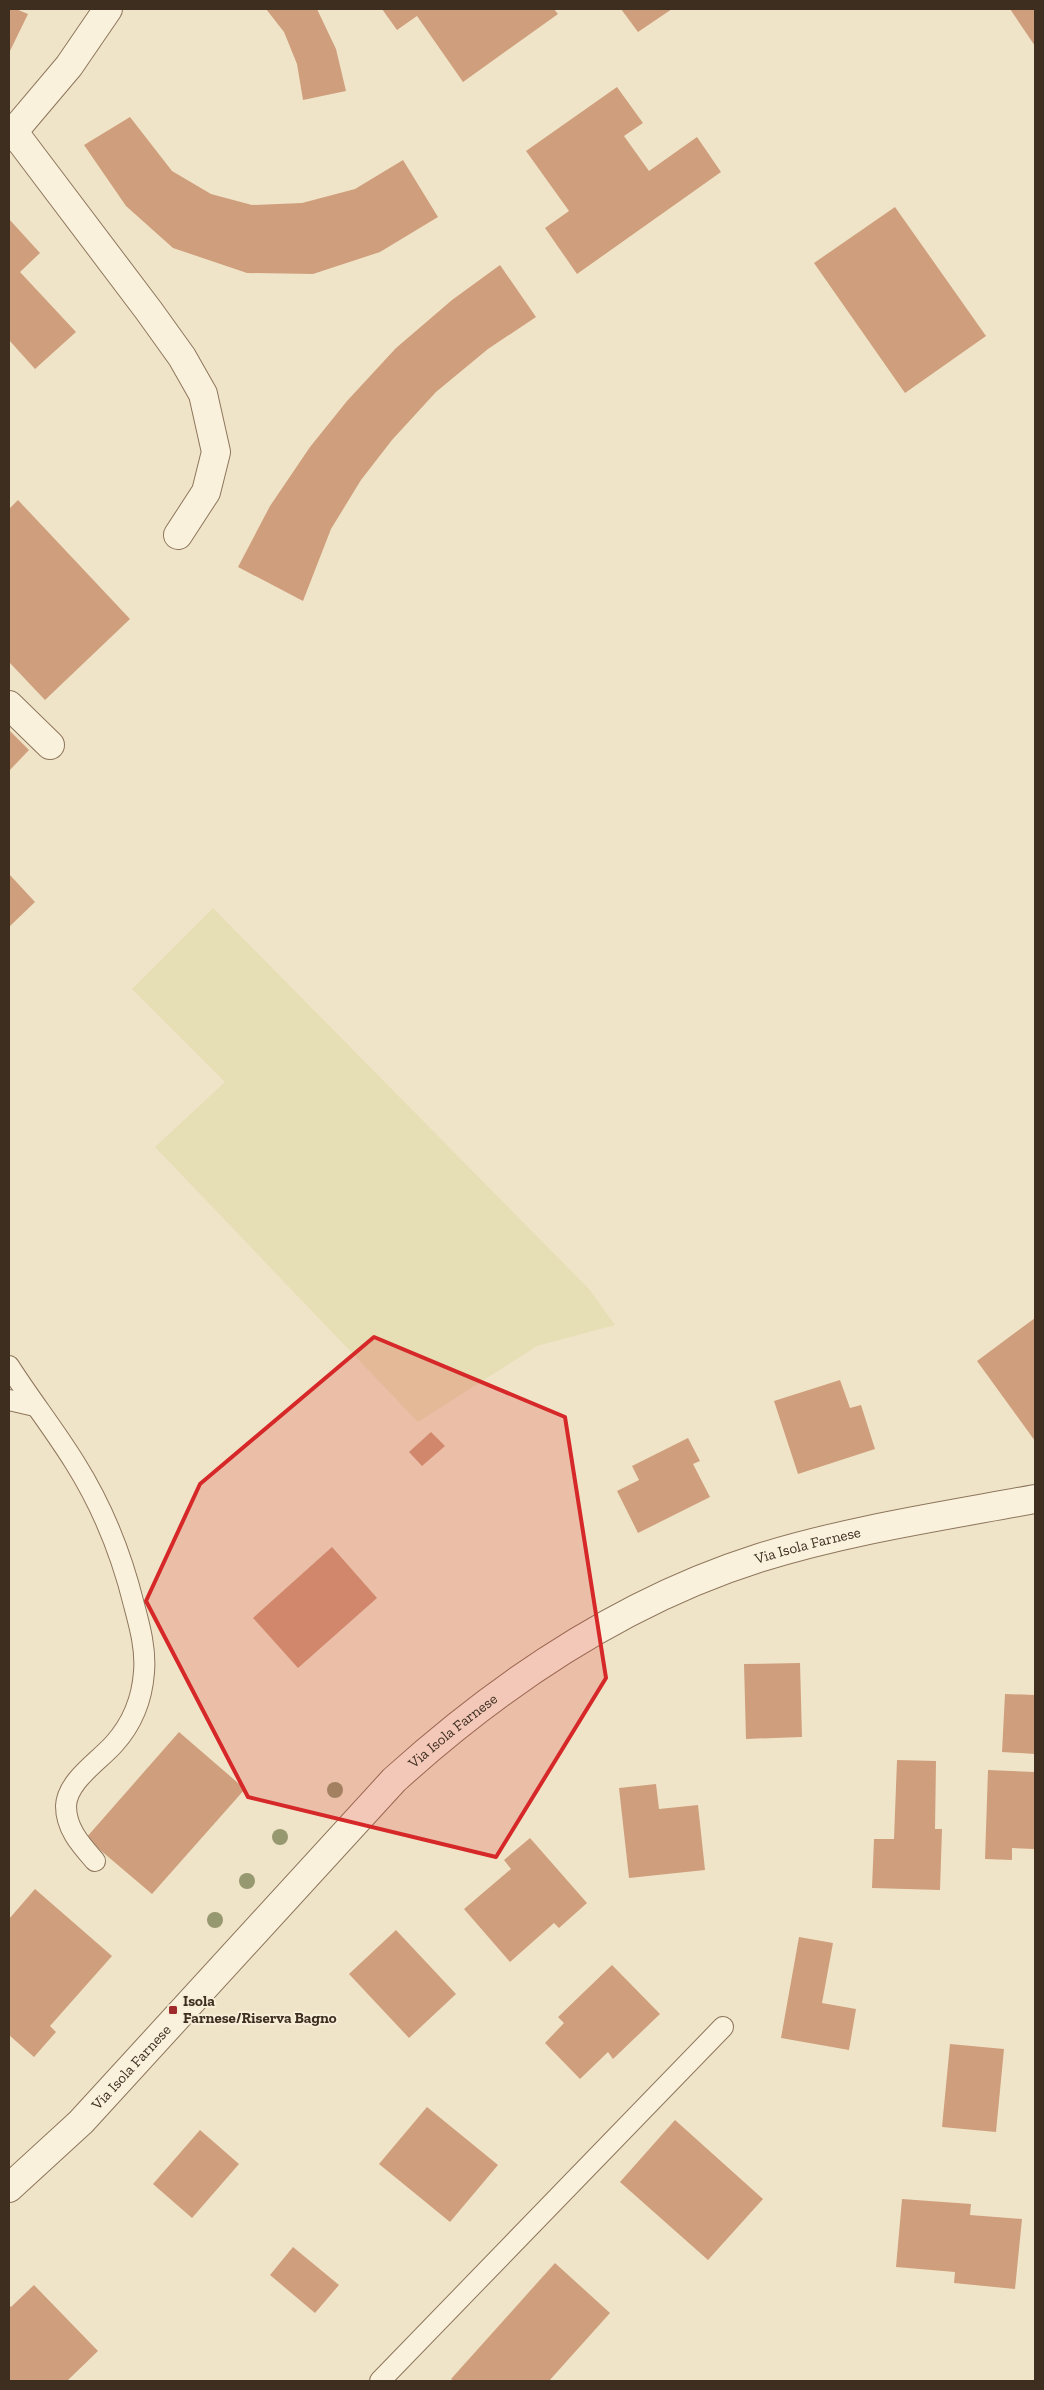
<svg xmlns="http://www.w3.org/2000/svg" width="1044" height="2390" viewBox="0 0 1044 2390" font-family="'Zilla Slab',serif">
  <rect width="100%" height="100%" fill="#f0e4c8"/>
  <path fill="#e6deb5" d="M213 908 589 1289 615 1325 537 1346 418 1422 155 1147 225 1082 132 989Z"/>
  <g fill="#cf9f7d">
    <path d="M9 9H16L28 14 9 53Z"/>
    <path d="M266 9H317L336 49 346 91 303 100 297 64 284 32Z"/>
    <path d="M382 9H554L558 14 463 82 417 16 397 30Z"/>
    <path d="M621 9H672L638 32Z"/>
    <path d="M1010 9H1035V46Z"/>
    <path d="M617 87 643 123 624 136 649 171 697 137 721 172 577 274 545 228 569 211 526 151Z"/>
    <path d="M130 117 172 171 211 194 252 205 302 203 355 189 403 160 438 217 380 252 313 274 247 273 173 248 126 206 84 145Z"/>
    <path d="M895 207 986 336 905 393 814 263Z"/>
    <path d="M9 219 40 253 20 272 76 332 35 369 9 340Z"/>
    <path d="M500 265 536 317 488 349 436 392 392 440 361 480 331 529 303 601 238 567 270 506 310 447 347 401 396 348 452 300Z"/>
    <path d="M18 500 130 619 45 700 9 662V509Z"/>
    <path d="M9 730 29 750 9 771Z"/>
    <path d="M9 874 35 902 9 927Z"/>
    <path d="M1035 1318V1441L977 1361Z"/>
    <path d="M840 1380 850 1408 861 1405 875 1449 798 1474 774 1401Z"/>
    <path d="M431 1432 445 1446 422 1466 409 1452Z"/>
    <path d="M688 1438 700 1461 693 1464 710 1497 638 1533 617 1491 639 1480 632 1466Z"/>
    <path d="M332 1547 377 1598 298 1668 253 1618Z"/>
    <path d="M800 1663 802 1737 746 1739 744 1664Z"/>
    <path d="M1005 1694 1035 1695V1754L1002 1752Z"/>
    <path d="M179 1732 245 1789 152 1894 86 1838Z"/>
    <path d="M897 1760 936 1761 935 1829H942L940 1890 872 1888 874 1839H894Z"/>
    <path d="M988 1770 1035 1772V1849L1012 1848V1860L985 1859Z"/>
    <path d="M656 1784 659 1809 698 1805 705 1870 629 1878 619 1788Z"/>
    <path d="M530 1838 587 1903 559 1928 554 1923 510 1962 464 1909 511 1869 504 1860Z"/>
    <path d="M35 1889 112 1956 50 2026 56 2032 34 2057 9 2035V1919Z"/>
    <path d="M396 1930 456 1994 409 2038 349 1974Z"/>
    <path d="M799 1937 833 1943 822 2003 856 2009 849 2050 781 2038Z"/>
    <path d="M612 1965 660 2014 613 2059 608 2052 580 2079 545 2043 564 2023 558 2017Z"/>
    <path d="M950 2044 1004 2049 996 2132 942 2127Z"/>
    <path d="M427 2107 498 2165 450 2222 379 2164Z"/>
    <path d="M675 2120 763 2199 708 2260 620 2182Z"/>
    <path d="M200 2130 239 2164 192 2218 153 2184Z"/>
    <path d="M902 2199 971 2204 970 2215 1022 2219 1015 2289 954 2283 955 2272 896 2267Z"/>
    <path d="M293 2247 339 2285 315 2313 270 2275Z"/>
    <path d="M555 2263 610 2313 549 2381H454L451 2379Z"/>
    <path d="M34 2285 98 2351 67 2381H9V2305L11 2307Z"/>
  </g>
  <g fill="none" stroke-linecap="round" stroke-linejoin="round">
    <defs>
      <g id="service">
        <path d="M9 1366C30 1399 54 1429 75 1463 102 1506 122 1556 134 1605 140 1627 146 1650 144 1672 142 1700 132 1724 114 1744 99 1761 67 1781 66 1806 66 1829 81 1845 95 1861"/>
        <path d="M9 1400 35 1406"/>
        <path d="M380 2381 723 2027"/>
      </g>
      <g id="minor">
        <path d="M9 129 13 131 149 311 182 357 203 394 216 452 206 492 178 535"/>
        <path d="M9 137 69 66 108 9"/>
        <path d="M9 705 50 745"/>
        <path id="s1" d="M9 2188 81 2122 394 1780C499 1685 623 1601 759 1558 849 1530 943 1516 1035 1499"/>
      </g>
    </defs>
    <use href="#service" stroke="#8d765c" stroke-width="22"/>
    <use href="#minor" stroke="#8d765c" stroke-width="30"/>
    <use href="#service" stroke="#faf1dc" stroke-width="20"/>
    <use href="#minor" stroke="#faf1dc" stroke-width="28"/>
  </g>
  <g fill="#96986f">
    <circle cx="335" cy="1790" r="8"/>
    <circle cx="280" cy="1837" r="8"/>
    <circle cx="247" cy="1881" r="8"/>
    <circle cx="215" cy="1920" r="8"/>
  </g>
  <path fill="#d62828" fill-opacity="0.2" stroke="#d62828" stroke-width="4" stroke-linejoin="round" d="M374 1337 565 1417 606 1678 496 1857 248 1797 146 1601 200 1484Z"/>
  <rect fill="#9e2a2b" stroke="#f7eed8" stroke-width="2" x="168" y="2005" width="10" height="10" rx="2.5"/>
  <g text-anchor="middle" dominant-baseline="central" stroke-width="4" stroke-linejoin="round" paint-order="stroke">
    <g font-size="15" fill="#3d2e20" stroke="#f7eed8">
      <text stroke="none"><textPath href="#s1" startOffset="1042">Via Isola Farnese</textPath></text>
      <text stroke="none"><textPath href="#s1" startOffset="638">Via Isola Farnese</textPath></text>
      <text stroke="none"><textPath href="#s1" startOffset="172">Via Isola Farnese</textPath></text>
    </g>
    <g font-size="15" font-weight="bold" fill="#3d2e20" stroke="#f7eed8" text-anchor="start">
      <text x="183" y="2001">Isola<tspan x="183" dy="17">Farnese/Riserva Bagno</tspan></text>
    </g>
  </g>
  <rect width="1044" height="2390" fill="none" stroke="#3d2e20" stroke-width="20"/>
</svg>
